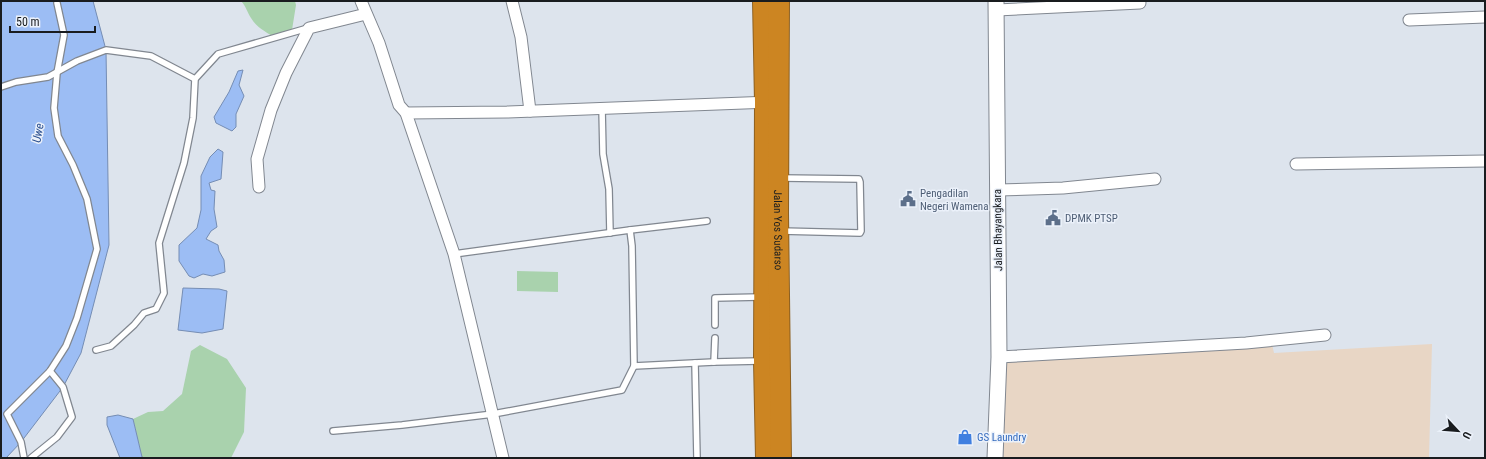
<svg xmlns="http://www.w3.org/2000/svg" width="1486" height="459" viewBox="0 0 1486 459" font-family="'Roboto Condensed',sans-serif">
  <rect width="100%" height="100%" fill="#dde4ed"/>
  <path fill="#e8d6c5" d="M1272 344 1274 353 1432 344 1429 458H1232V457L1227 458H1003L1005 361Z"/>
  <g fill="#a9d2ad">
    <path d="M241 1H295L296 5 292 30 276 38C266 32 257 28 251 18 247 12 246 6 241 1Z"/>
    <path d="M517 271 558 272V292L517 291Z"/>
    <path d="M200 345 227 359 246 388 244 432 231 458H142L133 419 148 412 163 411 182 394 191 351Z"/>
  </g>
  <g fill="#9cbdf4" stroke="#758db4">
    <path d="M1 1H93L106 50 109 245 81 353 63 387 21 442 6 458H1Z"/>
    <path d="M243 70 239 85 244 96 236 114V127L232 131 216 123 214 117 229 92 238 71Z"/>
    <path d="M218 149 223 152 221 179 209 183 211 190 215 191 214 209 217 227 211 231 206 239 218 245 219 251 224 260 225 272 212 276 203 274 194 278 189 276 179 261V245L197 228 201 210V176L210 157Z"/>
    <path d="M183 288 219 289 227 291 223 329 202 333 178 330Z"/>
    <path d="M118 415 133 419 142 457 144 458H120L107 425V417Z"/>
  </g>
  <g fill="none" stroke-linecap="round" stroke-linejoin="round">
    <defs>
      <g id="lane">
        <path d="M1 87 16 82 48 77 77 61 106 50 151 56 195 79"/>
        <path d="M602 108 603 154 609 189 610 233"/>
        <path d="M781 178 859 179 860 182 861 231 860 233 781 231"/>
        <path d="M630 230 632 246 634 366 714 362"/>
        <path d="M454 254 630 230 707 221"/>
        <path d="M715 325V298L760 297"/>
        <path d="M715 338 714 362 760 361"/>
        <path d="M96 350 111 346 134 325 144 313 156 309 164 293 159 243 184 163 193 118 195 79 218 54 308 28"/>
        <path d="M695 363 697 458"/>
        <path d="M333 431 402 425 493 414 622 390 634 366"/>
        <path d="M24 458 21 442 7 414 50 371 66 346 77 318 97 249 87 199 73 165 58 136 54 108 57 73 64 35 57 3"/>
        <path d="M31 458 57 437 72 417 63 387 50 371"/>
      </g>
      <g id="street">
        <path d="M361 1 379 43 399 105 406 113 454 254 503 458"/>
        <path d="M512 1 521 37 530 111"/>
        <path d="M997 10 1140 3"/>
        <path d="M1409 20 1485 17"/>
        <path d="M406 113 507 112 769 102"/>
        <path d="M1296 164 1485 161"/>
        <path d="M259 187 257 159 271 110 286 73 309 28 366 14"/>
        <path d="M998 190 1063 188 1155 179"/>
        <path d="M999 357 1246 343 1325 335"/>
      </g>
      <path id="secondary" d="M995 458 999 357 996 1"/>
      <g id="highway">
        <path d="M763 1 765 102 764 361 766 458"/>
        <path id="s1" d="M779 1 778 213 781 458"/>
      </g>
    </defs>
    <use href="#lane" stroke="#818790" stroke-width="8"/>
    <use href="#street" stroke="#818790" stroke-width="13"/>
    <use href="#secondary" stroke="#818790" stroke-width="17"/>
    <use href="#highway" stroke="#8d6021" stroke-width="22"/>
    <use href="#lane" stroke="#fff" stroke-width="5.5"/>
    <use href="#street" stroke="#fff" stroke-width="11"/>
    <use href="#secondary" stroke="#fff" stroke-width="15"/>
    <use href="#highway" stroke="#cc8522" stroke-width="20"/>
  </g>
  <defs>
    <symbol id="civic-bare" viewBox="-9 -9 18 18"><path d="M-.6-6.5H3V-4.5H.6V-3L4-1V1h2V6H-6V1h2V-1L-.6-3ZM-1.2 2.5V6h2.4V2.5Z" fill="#5c6f8a" stroke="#ebf1fa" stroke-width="2.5" paint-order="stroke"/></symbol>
    <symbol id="shop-bare" viewBox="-9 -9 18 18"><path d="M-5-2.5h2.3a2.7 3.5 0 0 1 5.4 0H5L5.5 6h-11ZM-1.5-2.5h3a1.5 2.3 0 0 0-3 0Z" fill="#3f7fe0" stroke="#ebf1fa" stroke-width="2.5" paint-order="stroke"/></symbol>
  </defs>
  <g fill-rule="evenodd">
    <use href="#civic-bare" x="897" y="188" width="22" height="22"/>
    <use href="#civic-bare" x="1042" y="207" width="22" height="22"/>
    <use href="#shop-bare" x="954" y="426" width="22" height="22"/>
  </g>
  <g text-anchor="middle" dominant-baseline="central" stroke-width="3" stroke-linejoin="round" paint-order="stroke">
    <g font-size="11" fill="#4e5e75" stroke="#ebf1fa" text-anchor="start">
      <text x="920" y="193">Pengadilan<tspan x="920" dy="13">Negeri Wamena</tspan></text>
      <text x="1065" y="218">DPMK PTSP</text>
    </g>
    <g font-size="11" fill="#191c1f" stroke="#ebf1fa">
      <text stroke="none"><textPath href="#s1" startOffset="229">Jalan Yos Sudarso</textPath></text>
      <text transform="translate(998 230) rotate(-91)">Jalan Bhayangkara</text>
    </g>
    <g font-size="11" fill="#366cbe" stroke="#ebf1fa" text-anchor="start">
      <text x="977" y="437">GS Laundry</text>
    </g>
    <g font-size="12" font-style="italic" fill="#254b8d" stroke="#ebf1fa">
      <text transform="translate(38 133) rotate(-80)">Uwe</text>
    </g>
  </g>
  <rect width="1486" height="459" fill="none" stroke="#191c1f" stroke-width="4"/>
  <g transform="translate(1458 431) rotate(116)" stroke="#ebf1fa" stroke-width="3" paint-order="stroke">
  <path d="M0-3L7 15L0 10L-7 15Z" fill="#191c1f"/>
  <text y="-6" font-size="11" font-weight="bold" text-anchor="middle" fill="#191c1f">U</text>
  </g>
  <path d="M10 26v6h85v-6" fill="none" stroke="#191c1f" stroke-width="2"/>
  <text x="16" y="26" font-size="12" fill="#191c1f" stroke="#ebf1fa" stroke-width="3" paint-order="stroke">50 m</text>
</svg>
